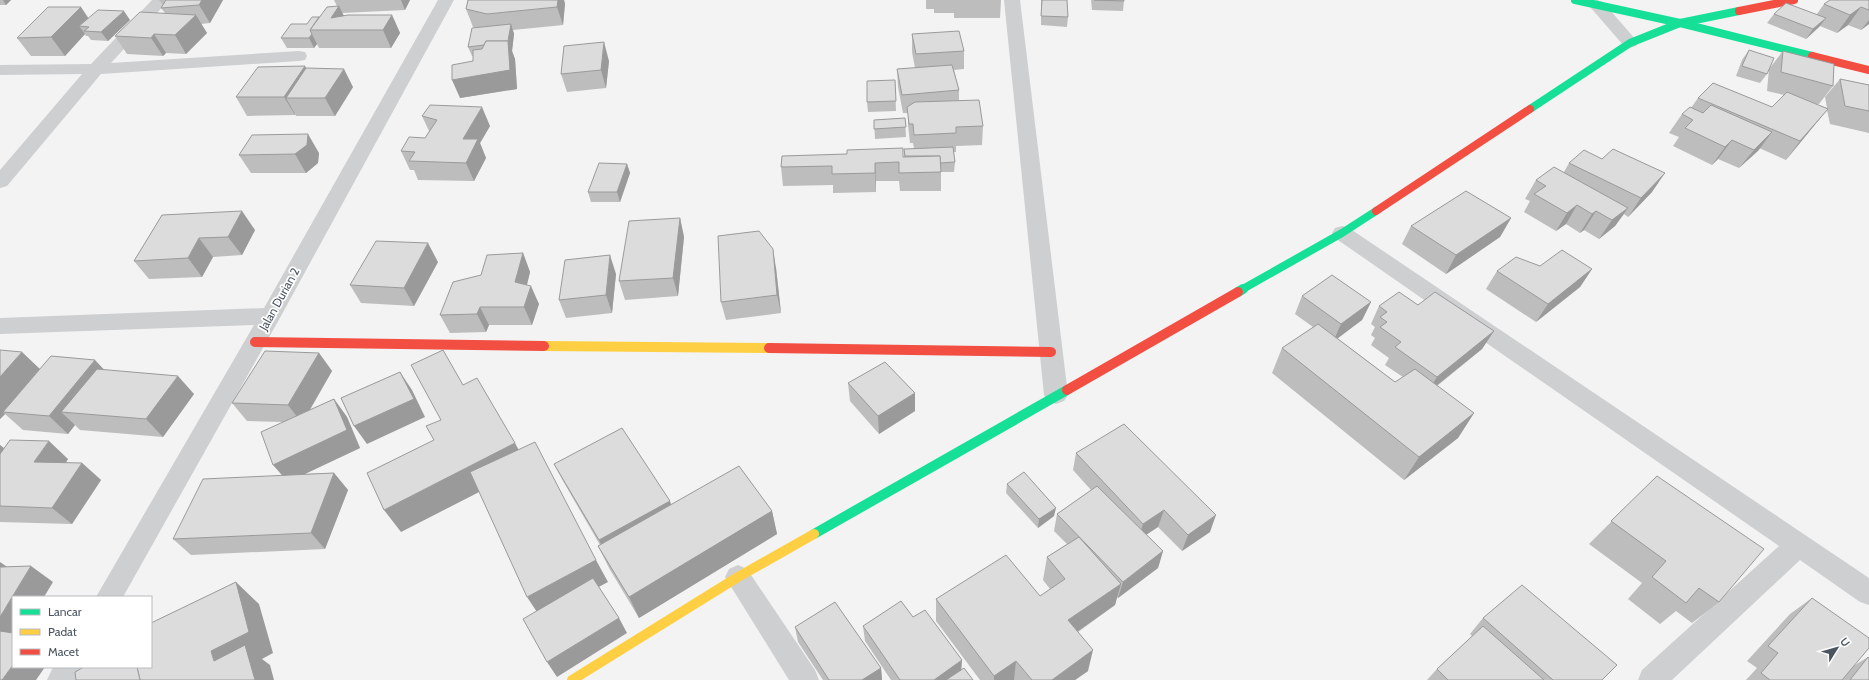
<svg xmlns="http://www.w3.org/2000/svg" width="1869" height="680" viewBox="0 0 1869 680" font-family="Cabin,sans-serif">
  <rect width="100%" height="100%" fill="#f3f3f3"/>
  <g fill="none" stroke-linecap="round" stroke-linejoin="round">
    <g fill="#cdcfd1" fill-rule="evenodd">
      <path d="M152 0H169L111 63 299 51 305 52 307 56 305 60 299 61 101 74 7 186 0 188V170L82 74 0 75V65L91 64Z"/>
      <path d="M438 0H454L281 316 123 597H96L254 325 0 334V318L264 308Z"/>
      <path d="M1004 0H1020L1068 395 1064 401 1056 404 1048 401 1044 395Z"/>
      <path d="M1597 0 1603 2 1636 40 1638 43 1636 46 1630 48 1624 46 1591 8 1589 5 1591 2Z"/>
      <path d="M1342 226 1349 228 1869 578V605L1860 602 1800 560 1672 680H1638L1642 670 1779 546 1335 238 1332 233 1335 228Z"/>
      <path d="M738 565 747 569 815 670 819 680H789L725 577 729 569Z"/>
      <path d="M53 667H83L77 680H47Z"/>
    </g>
    <g stroke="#16e098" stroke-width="8">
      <path d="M1575 0 1680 23 1812 56"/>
      <path d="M1530 109 1630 43 1680 23 1739 11"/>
      <path d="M1241 290 1342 233 1376 211"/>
    </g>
    <g stroke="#16e098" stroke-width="10">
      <path d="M1238 292 1243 289"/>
      <path d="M814 534 1067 390"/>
    </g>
    <g stroke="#ffcf43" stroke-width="10">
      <path d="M544 346 769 348"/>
      <path d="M572 680 738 577 814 534"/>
    </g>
    <g stroke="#f24e42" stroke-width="8">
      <path d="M1739 11 1794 0"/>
      <path d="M1812 56 1869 70"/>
      <path d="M1376 211 1530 109"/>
    </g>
    <g stroke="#f24e42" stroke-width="10">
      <path d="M255 342 544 346"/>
      <path d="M769 348 1051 352"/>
      <path d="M1067 390 1238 292"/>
    </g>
  </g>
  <g fill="#bdbdbe">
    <path d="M0 0H11L6 5H0Z"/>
    <path d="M159 0H223L210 23 201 24 207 33 186 54 166 53 163 56 127 54 115 36 165 13 161 8 163 5Z"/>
    <path d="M334 0H410L405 10 342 13 344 16 392 15 400 33 391 48H319L317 44 314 48H287L281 38 307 24 337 6Z"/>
    <path d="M468 0H564L565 4 563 25 513 30 514 34 512 51 515 59 517 89 460 98 473 61V56H472L468 47 476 28 473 27 466 9Z"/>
    <path d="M926 0H1001L1000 18H954V13H934V9H926Z"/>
    <path d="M1032 0H1067L1068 17 1067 27 1041 25V0Z"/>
    <path d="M1091 0H1124L1123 11 1092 10Z"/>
    <path d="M1869 0V24L1861 30 1848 25 1837 33 1820 26 1806 39 1767 23 1774 14H1817L1824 4Z"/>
    <path d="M88 18 130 20 108 41 91 40 88 36H86L85 34 65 56H31L17 38Z"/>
    <path d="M912 34 964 51V69L954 70 959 90V101L983 126 982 145 956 146V152H953L955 162 954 172H941V191H900L899 181H876V192L833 193V185L783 186 781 167 904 157V149H914L913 143H910L908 125V113H903L898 87 897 69 915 68 912 52Z"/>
    <path d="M1749 50 1767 74 1760 83 1736 76 1742 60Z"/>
    <path d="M1783 51 1833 86 1819 104H1816L1827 108 1825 97 1840 79 1869 85V133L1830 124 1827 110 1786 160 1759 148 1739 168 1718 159 1712 165 1673 146 1679 137 1669 133 1682 114 1691 108 1698 98 1772 107 1784 95 1767 91 1769 69Z"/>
    <path d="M609 61 606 88 567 92 561 74Z"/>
    <path d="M305 66 306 69 353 87 335 116H296L295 114V115L247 116 236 97Z"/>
    <path d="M895 80 896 111 868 112 867 102Z"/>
    <path d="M422 116 490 126 480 143 486 158 474 181 418 180 414 170H410L401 151 425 138 429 131Z"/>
    <path d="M905 118 906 137 875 139 874 120Z"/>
    <path d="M319 153 318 163 306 173H251L239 155Z"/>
    <path d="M1569 163 1652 192 1628 217 1624 214 1615 226 1599 239 1584 230 1580 233 1566 224 1556 231 1524 212 1530 201 1525 199 1536 180 1564 172Z"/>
    <path d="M627 164 630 173 620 202H591L588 192Z"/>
    <path d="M162 215 255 230 242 255 213 257 202 277 149 279 134 261Z"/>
    <path d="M680 218 684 237 678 296 625 300 619 281Z"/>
    <path d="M1511 218 1500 237 1446 274 1402 244 1411 226Z"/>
    <path d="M523 253 530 272 527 285 539 304 532 325H489L486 332 450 333 440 315 481 275Z"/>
    <path d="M438 262 414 306 361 303 350 285Z"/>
    <path d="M1540 266 1592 269 1580 287 1536 322 1486 289 1497 271Z"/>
    <path d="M776 268 781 313 726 320 721 302Z"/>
    <path d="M616 274 612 313 566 318 559 300Z"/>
    <path d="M1302 296 1371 302 1362 320 1337 338 1395 382 1403 377 1385 365 1389 358 1371 345 1375 338 1371 335 1375 327 1371 324 1379 306 1418 305 1494 331 1482 349 1437 386 1474 413 1458 438 1404 480 1272 373 1282 348 1313 327 1295 314Z"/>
    <path d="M0 350 40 369 104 370 194 394 163 437 80 430 75 425 68 434 23 430 5 414 0 419Z"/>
    <path d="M319 353 332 371 310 410 334 399 347 417 360 448 304 474 334 473 348 490 325 549 191 555 173 539 283 475V422L247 421 232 403Z"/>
    <path d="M848 383 915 393V411L879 434 850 401Z"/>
    <path d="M0 445 4 448 68 459 66 463H82L101 480 72 524 0 522Z"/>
    <path d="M1076 453 1210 532 1182 551 1158 527 1146 535 1163 551 1158 568 1118 598 1117 597 1115 605 1078 632 1088 671 1075 680H980L936 621V599L1040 596 1050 589 1043 580 1047 557 1067 544 1054 531 1057 514 1091 490 1073 470Z"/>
    <path d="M554 464 671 505 772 511 777 534 639 618 609 568 598 546 600 545 563 481Z"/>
    <path d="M1657 476 1719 602 1692 623 1676 611 1660 624 1628 599 1642 583 1589 544Z"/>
    <path d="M1007 484 1054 516 1038 528 1006 493Z"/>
    <path d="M1812 598 1855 665 1868 657 1869 680H1746L1757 668 1747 661 1790 614Z"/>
    <path d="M913 617 961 670 973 680H891L865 641 863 626Z"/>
    <path d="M1483 618 1602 680H1427L1437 669 1472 636 1470 634Z"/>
    <path d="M795 627 881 668 882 680H823L798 642Z"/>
  </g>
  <g fill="#9a9a9b">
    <path d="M3 0H11L6 5Z"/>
    <path d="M202 0H223L210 23 199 5Z"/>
    <path d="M401 0H410L405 10Z"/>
    <path d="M558 0H564L565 4 563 25 557 7Z"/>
    <path d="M339 6 348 24 331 18Z"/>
    <path d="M81 7 93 25 89 27 79 26 85 34 65 56 51 37Z"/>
    <path d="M1861 7 1848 25 1837 33 1850 15Z"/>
    <path d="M124 11 130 20 108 41 101 32Z"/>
    <path d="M196 15 207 33 186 54 175 35Z"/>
    <path d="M392 15 400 33 391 48 383 30Z"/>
    <path d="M1826 18 1819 27 1806 39 1813 29Z"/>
    <path d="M1869 20V24L1861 30Z"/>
    <path d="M511 24 514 34 512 51 515 59 517 89 460 98 452 80 508 43Z"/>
    <path d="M154 34 166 53 163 56 151 38Z"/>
    <path d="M312 34 317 44 314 48 309 38Z"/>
    <path d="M604 42 609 61 606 88 601 70Z"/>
    <path d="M305 66 314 85 286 98 295 114V115L284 97Z"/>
    <path d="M344 69 353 87 335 116 325 98Z"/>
    <path d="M482 107 490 126 480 143 486 158 474 181 466 163 463 139Z"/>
    <path d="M1828 109 1813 127 1786 160 1800 141Z"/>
    <path d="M1772 132 1758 151 1739 168 1754 150Z"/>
    <path d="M308 134 319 153 318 163 306 173 295 154Z"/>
    <path d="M1732 140 1718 159 1712 165 1725 147Z"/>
    <path d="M875 163 876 181V192L875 173Z"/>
    <path d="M627 164 630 173 620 202 617 192Z"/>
    <path d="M1665 173 1652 192 1628 217 1641 198Z"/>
    <path d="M1577 205 1566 224 1556 231 1567 213Z"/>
    <path d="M1628 208 1615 226 1599 239 1612 220Z"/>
    <path d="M242 211 255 230 242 255 228 237Z"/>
    <path d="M1596 211 1584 230 1580 233 1592 214Z"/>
    <path d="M680 218 684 237 678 296 673 278Z"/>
    <path d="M1511 218 1500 237 1446 274 1456 255Z"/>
    <path d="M199 238 213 257 202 277 188 258Z"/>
    <path d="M428 243 438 262 414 306 404 288Z"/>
    <path d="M773 249 776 268 781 313 777 295Z"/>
    <path d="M523 253 530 272 523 300 515 282Z"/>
    <path d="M610 255 616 274 612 313 606 295Z"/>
    <path d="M1592 269 1580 287 1536 322 1548 304Z"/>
    <path d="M531 286 539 304 532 325 524 307Z"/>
    <path d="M1371 302 1362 320 1333 342 1341 324Z"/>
    <path d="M480 307 489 325 486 332 477 314Z"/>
    <path d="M1494 331 1482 349 1426 394 1437 377Z"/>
    <path d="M22 352 41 370 3 412 5 414 0 419V377Z"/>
    <path d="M319 353 332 371 302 423 288 405Z"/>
    <path d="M95 360 112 378 61 412 75 425 68 434 49 416Z"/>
    <path d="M400 372 412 390 425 417 367 444 354 426Z"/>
    <path d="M178 376 194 394 163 437 146 419Z"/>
    <path d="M915 393V411L879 434 878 416Z"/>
    <path d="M334 399 347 417 360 448 288 482 273 465Z"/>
    <path d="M1474 413 1458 438 1404 480 1419 457Z"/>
    <path d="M49 441 68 459 54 479 34 462Z"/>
    <path d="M515 443 528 467 401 532 384 510Z"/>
    <path d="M0 445 19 461 0 486Z"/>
    <path d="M82 463 101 480 72 524 52 508Z"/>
    <path d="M334 473 348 490 325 549 311 533Z"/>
    <path d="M670 501 676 518 607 557 599 540Z"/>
    <path d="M1056 508 1054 516 1038 528 1039 519Z"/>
    <path d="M1164 510 1158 527 1138 540 1143 524Z"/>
    <path d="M772 511 777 534 639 618 629 597Z"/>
    <path d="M1216 515 1210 532 1182 551 1188 535Z"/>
    <path d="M1163 551 1158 568 1118 598 1123 582Z"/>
    <path d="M596 560 608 582 541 618 527 597Z"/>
    <path d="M0 562 16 573H0Z"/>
    <path d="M31 566 53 582 44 597H13V640L0 631V617Z"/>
    <path d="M236 582 259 604 273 653 262 659 270 665 274 680H255L214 661 211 651Z"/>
    <path d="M1121 584 1115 605 1064 641 1068 620Z"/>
    <path d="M619 618 627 633 557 677 547 662Z"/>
    <path d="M1093 650 1088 671 1075 680H1052Z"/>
    <path d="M962 660 961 675 954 680H934Z"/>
    <path d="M1016 661 1014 680H994V676Z"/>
    <path d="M13 665V667H45L36 680H2Z"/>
    <path d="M881 668 882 680H862Z"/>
  </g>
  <g fill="#dcdcdd" stroke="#9a9a9b">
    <path d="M166 0H202L199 5 161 8Z"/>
    <path d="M468 0H558L557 7 487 14 466 9Z"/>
    <path d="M1042 0H1067L1068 17 1041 16Z"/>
    <path d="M1094 0H1124V1Z"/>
    <path d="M1830 0H1869V10L1861 7 1850 15 1824 4Z"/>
    <path d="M1786 3 1826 18 1813 29 1774 14Z"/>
    <path d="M339 6 331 18 348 15H392L383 30H310L327 7Z"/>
    <path d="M48 7H81L51 37 17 38Z"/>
    <path d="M98 10 124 11 101 32 84 31 89 27 79 26Z"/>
    <path d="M140 12 196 15 175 35 154 34 151 38 115 36Z"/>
    <path d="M312 17H319L310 30 312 34 309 38H281L291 24H307Z"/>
    <path d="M511 24 508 41H486L484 45 468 47 472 28Z"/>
    <path d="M959 31 964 51 916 54 912 34Z"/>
    <path d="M486 41H508L510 70 452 80V65L473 61V50L482 49Z"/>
    <path d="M604 42 601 70 561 74 564 46Z"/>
    <path d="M1749 50 1774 58 1767 74 1742 66Z"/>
    <path d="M1783 51 1834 64 1833 86 1781 72Z"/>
    <path d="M952 65 959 90 902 95 897 69Z"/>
    <path d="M305 66 284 97H236L258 67Z"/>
    <path d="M306 68 344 69 325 98H286Z"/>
    <path d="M1840 79 1869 85V111L1845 106Z"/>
    <path d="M895 80 896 101 867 102V81Z"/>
    <path d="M1713 83 1772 107 1787 92 1828 109 1800 141 1698 98Z"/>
    <path d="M979 100 983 126 956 127V133L914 135 913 124H909L907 107 915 102Z"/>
    <path d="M430 105 482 107 463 139H478L466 163 409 161 415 152 401 151 409 137 425 138 437 120 422 116Z"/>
    <path d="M1711 105 1772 132 1754 150 1732 140 1725 147 1685 128 1693 120 1682 114 1690 107 1703 113Z"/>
    <path d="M905 118 906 127 874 129V120Z"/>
    <path d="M308 134 307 145 295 154 239 155 252 135Z"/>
    <path d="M953 147 955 162 940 163V156H905L904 149Z"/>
    <path d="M903 148V157L940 156 941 172 899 173V162L875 163V173L832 174V166L781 167 782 156 847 154V150Z"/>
    <path d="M1613 149 1665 173 1641 198 1569 163 1584 150 1602 159Z"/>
    <path d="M599 163 627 164 617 192H588Z"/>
    <path d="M1554 167 1628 208 1612 220 1596 211 1592 214 1577 205 1567 213 1534 194 1546 186 1536 180Z"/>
    <path d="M1466 191 1511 218 1456 255 1411 226Z"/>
    <path d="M242 211 228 237 199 238 188 258 134 261 162 215Z"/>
    <path d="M680 218 673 278 619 281 629 221Z"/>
    <path d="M759 231 773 249 777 295 721 302 718 236Z"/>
    <path d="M376 241 428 243 404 288 350 285Z"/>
    <path d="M1562 250 1592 269 1548 304 1497 271 1516 257 1540 266Z"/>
    <path d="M523 253 515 282 531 286 524 307H480L477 314 440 315 453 282 481 275 487 255Z"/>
    <path d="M610 255 606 295 559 300 565 260Z"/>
    <path d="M1332 275 1371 302 1341 324 1302 296Z"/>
    <path d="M1399 292 1418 305 1435 292 1494 331 1437 377 1395 347 1401 342 1380 327 1387 322 1380 317 1387 312 1379 306Z"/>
    <path d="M1318 324 1395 382 1415 369 1474 413 1419 457 1282 348Z"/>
    <path d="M0 350 22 352 0 377Z"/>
    <path d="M443 350 463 385 477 378 515 443 384 510 367 473 434 440 426 426 441 420 411 365Z"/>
    <path d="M265 351 319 353 288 405 232 403Z"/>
    <path d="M51 356 95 360 49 416 3 412Z"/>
    <path d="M885 362 915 393 878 416 848 383Z"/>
    <path d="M97 369 178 376 146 419 61 412Z"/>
    <path d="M400 372 414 399 354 426 341 398Z"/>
    <path d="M334 399 347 430 273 465 261 432Z"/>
    <path d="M1124 424 1216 515 1188 535 1164 510 1143 524 1076 453Z"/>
    <path d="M622 428 670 501 599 540 554 464Z"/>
    <path d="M10 440 49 441 34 462 82 463 52 508 0 506V454Z"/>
    <path d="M535 442 596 560 527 597 470 472Z"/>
    <path d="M739 466 772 511 629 597 598 546Z"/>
    <path d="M1024 472 1056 508 1039 519 1007 484Z"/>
    <path d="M334 473 311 533 173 539 203 479Z"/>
    <path d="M1657 476 1764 549 1719 602 1699 588 1686 603 1652 577 1666 561 1611 521Z"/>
    <path d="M1097 486 1163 551 1123 582 1057 514Z"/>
    <path d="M1079 537 1121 584 1068 620 1093 650 1052 680H1032L1016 661 994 676 936 599 1006 555 1040 596 1065 579 1047 557Z"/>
    <path d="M31 566 0 617V567Z"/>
    <path d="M593 578 619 618 547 662 523 619Z"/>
    <path d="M236 582 249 632 211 651 214 661 245 645 255 680H140L137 667H151V623Z"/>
    <path d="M1522 585 1617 665 1602 680H1553L1483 618Z"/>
    <path d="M1812 598 1869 638V648L1842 680H1770L1761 673 1778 653 1768 646Z"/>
    <path d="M901 601 913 617 925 610 962 660 934 680H900L863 626Z"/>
    <path d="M835 602 881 668 862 680H829L795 627Z"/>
    <path d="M1483 626 1544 680H1448L1437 669Z"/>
    <path d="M0 631 13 633V665L2 680H0Z"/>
    <path d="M1868 657 1869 658V680H1850Z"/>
    <path d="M84 667H137L140 680H76L75 672Z"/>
    <path d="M964 668 973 680H946Z"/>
  </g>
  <g text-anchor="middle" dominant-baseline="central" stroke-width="3.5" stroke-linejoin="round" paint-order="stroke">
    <g font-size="12" fill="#4a5560" stroke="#fff">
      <text transform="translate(279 299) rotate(-61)">Jalan Durian 2</text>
    </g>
  </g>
  <rect x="12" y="596" width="140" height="72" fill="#ffffff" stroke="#b7bbbf"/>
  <rect x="20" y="609" width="20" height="6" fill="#16e098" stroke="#b7bbbf"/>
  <text x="48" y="616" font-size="12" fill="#4a5560">Lancar</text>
  <rect x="20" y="629" width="20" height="6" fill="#ffcf43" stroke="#b7bbbf"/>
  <text x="48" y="636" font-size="12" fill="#4a5560">Padat</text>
  <rect x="20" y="649" width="20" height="6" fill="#f24e42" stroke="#b7bbbf"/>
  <text x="48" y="656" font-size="12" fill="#4a5560">Macet</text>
  <g transform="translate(1837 648) rotate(53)" stroke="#ffffff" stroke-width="3" paint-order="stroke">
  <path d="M0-3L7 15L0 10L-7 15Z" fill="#4a5560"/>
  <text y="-6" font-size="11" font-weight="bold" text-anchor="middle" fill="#4a5560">U</text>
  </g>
</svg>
